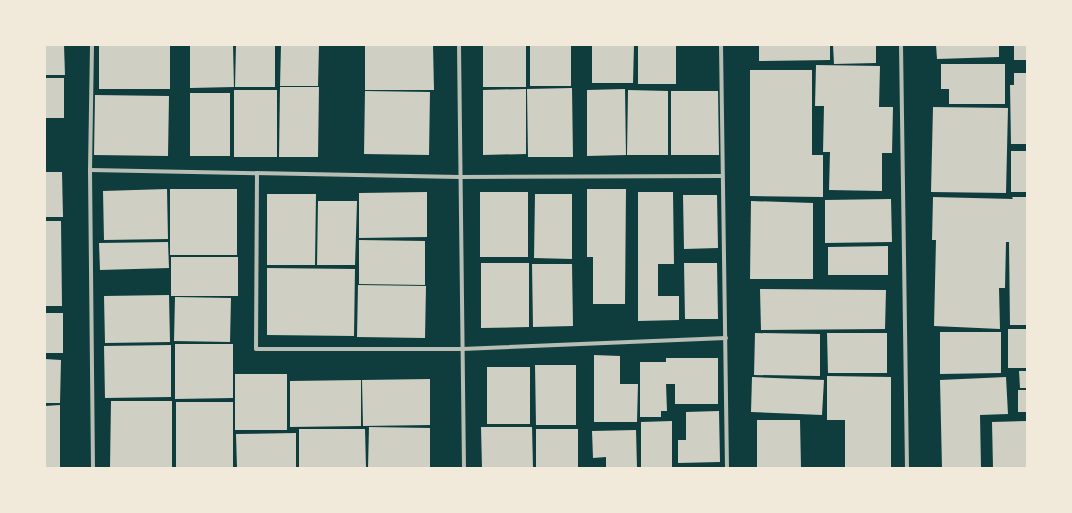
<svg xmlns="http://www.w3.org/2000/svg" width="1072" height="513" viewBox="0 0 1072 513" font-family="Jost,sans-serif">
  <rect width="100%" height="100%" fill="#0f3d3e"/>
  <g fill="#cfcfc3">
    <path d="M45 45H64L65 75H45Z"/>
    <rect x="99" y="45" width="71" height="44"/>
    <path d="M190 45H233L234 87 190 88Z"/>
    <path d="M236 45H275V87H235Z"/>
    <path d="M281 45H319L318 86H280Z"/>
    <path d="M365 45H433L434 90H365Z"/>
    <rect x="483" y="45" width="43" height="42"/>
    <rect x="530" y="45" width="41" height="41"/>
    <path d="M592 45H634L633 83H592Z"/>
    <rect x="638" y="45" width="38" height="39"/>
    <path d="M759 45H830V60L759 61Z"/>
    <path d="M833 45H876V63L834 64Z"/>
    <path d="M936 45H999V57L937 59Z"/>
    <rect x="1014" y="45" width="13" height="15"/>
    <path d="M941 64H1005V104H949V89H941Z"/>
    <path d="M816 65 880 66 879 107H893L892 153H882V191L829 190 830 152H823L824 106H815Z"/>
    <path d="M750 70H812V155H823V197L750 196Z"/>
    <path d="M1014 73H1027V144H1011L1010 85H1014Z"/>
    <rect x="45" y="78" width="19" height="40"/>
    <path d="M280 87H319L318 157H279Z"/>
    <path d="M572 88 573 157H528L527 89Z"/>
    <path d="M526 89V154L483 155V90Z"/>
    <path d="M625 89 626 155 587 156V90Z"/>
    <rect x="234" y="90" width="43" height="67"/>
    <path d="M628 90 668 91V155H627Z"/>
    <path d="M365 91 430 92 429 155 364 154Z"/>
    <path d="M671 91H718L719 155H671Z"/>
    <rect x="190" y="93" width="40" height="63"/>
    <path d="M95 95 169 96 168 156 94 155Z"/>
    <path d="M933 107 1008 108 1006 193 931 192Z"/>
    <rect x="1011" y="151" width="16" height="41"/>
    <path d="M45 172H62L63 217H45Z"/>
    <path d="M167 189 168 239 104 240 103 191Z"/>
    <rect x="170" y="189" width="67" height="66"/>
    <path d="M587 189H626L625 304H593V257H587Z"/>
    <path d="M427 192V237L359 238V193Z"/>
    <rect x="480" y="192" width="48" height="65"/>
    <path d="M638 192H673L674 264H658V296H679V320L638 321Z"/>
    <path d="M267 194H316L315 265H267Z"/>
    <path d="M535 194H572V259L534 258Z"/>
    <path d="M683 195H717L718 248 684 249Z"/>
    <path d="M933 197 1013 199 1012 197H1027V325H1010L1009 242H1006L1005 288H999L1000 329 934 326 936 240H932Z"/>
    <path d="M891 199 892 242 825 243V200Z"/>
    <path d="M318 201H357L355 265H317Z"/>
    <path d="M751 201 813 203V279H750Z"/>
    <path d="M45 221H61L62 306H45Z"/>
    <path d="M359 240 425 241V285L359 284Z"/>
    <path d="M168 242 169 268 100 270 99 243Z"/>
    <path d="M888 246V275H828V247Z"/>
    <rect x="171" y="257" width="67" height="39"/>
    <path d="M481 263H529V327L481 328Z"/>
    <path d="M684 263H717L718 319H685Z"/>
    <path d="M532 264H572L573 326 533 327Z"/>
    <path d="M267 268 355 269 354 336 267 335Z"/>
    <path d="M358 285 426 286 425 338 357 337Z"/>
    <path d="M760 289 886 290 885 329 761 330Z"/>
    <path d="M169 295 170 342 105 343 104 296Z"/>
    <path d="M175 297 231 298 230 342 174 341Z"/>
    <rect x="45" y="313" width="18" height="40"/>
    <rect x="1008" y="329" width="19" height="39"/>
    <path d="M940 332H1001V373L940 374Z"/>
    <path d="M755 333 820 334V376L754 375Z"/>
    <path d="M827 333H887V373H828Z"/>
    <path d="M175 344H233V398L175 399Z"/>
    <path d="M171 345V397L105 398 104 346Z"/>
    <path d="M594 355 620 356V384H638L637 422H594Z"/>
    <path d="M666 358H718V404H675V384H666L667 411H661V417H640V362H666Z"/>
    <path d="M45 359 61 360 60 403H45Z"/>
    <path d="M535 365H576V425H536Z"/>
    <rect x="487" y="367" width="43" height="57"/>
    <path d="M1019 371H1027V388H1020Z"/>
    <rect x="235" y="374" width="52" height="56"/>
    <path d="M827 376 891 377V468H845V420H827Z"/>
    <path d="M752 377 824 380 822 415 751 412Z"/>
    <path d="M1006 377 1008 414 980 415 981 468H942L940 380Z"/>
    <path d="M430 379V425L363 426 362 380Z"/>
    <path d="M361 380V426L290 427V381Z"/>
    <rect x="1018" y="390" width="9" height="22"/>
    <path d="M111 401H172V468H110Z"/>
    <rect x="176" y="402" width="57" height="66"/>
    <path d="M60 405V468H45V406Z"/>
    <path d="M719 411 720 462 678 463V440H686V412Z"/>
    <path d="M757 420H800L801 468H757Z"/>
    <path d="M672 421V468H641V422Z"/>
    <path d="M1027 421V468H993L992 422Z"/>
    <path d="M369 427 430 428V468H368Z"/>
    <path d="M481 427H532L533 468H482Z"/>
    <path d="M299 429H365L366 468H299Z"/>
    <rect x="536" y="429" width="42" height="39"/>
    <path d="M636 430 637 468H606V457L593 458 592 431Z"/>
    <path d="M296 433V468H237L236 434Z"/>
  </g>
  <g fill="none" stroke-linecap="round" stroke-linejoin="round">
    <g stroke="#b8beb3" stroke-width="4">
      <path d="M92 45 90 170 93 468"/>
      <path d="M459 45 464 468"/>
      <path d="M721 45 727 468"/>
      <path d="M901 45 907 468"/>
      <path d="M90 170 460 177 722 176"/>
      <path d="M257 173 256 349H462L726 338"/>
    </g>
  </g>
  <rect width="1072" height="513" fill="none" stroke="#f1e9da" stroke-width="92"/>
</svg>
